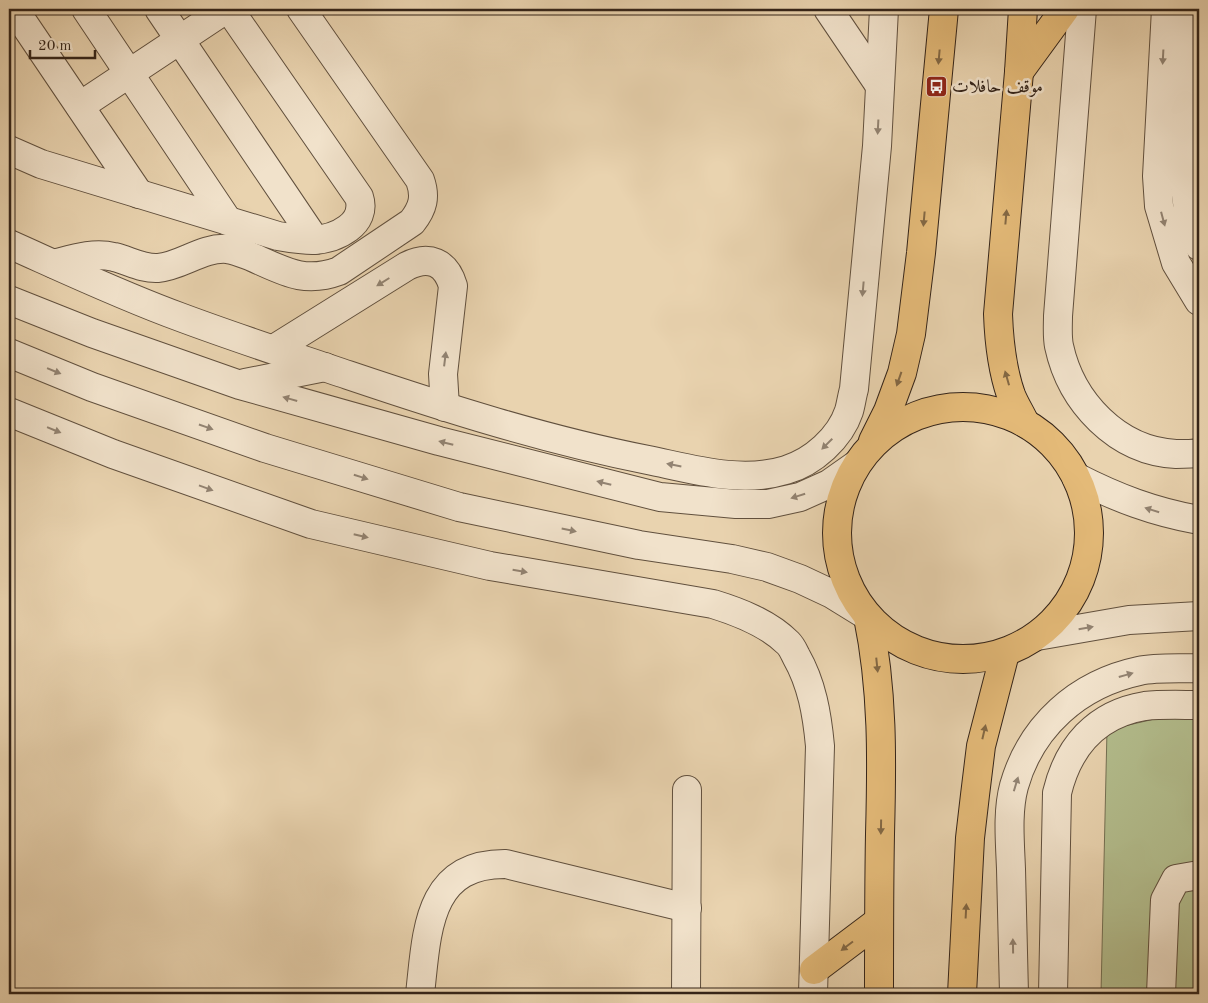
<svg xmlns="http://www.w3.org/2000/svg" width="1208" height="1003" viewBox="0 0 1208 1003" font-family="'Old Standard TT',Amiri,serif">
  <rect width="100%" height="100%" fill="#e9d3af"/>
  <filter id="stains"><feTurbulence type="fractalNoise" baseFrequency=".004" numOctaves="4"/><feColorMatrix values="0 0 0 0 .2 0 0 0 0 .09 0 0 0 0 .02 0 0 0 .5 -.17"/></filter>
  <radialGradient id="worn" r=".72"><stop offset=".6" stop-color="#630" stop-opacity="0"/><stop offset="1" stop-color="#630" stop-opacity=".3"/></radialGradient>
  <path fill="#b3bd8d" stroke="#747053" d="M1176 714H1199V994H1101L1107 730Z"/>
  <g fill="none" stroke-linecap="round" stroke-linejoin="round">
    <defs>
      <g id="minor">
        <path d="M14 9 139 194"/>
        <path d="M86 9 228 221"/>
        <path d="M159 9 315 240"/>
        <path d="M828 9 880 86"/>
        <path d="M1082 9 1058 316C1058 325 1057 336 1059 346 1071 402 1117 451 1176 454 1184 454 1192 454 1199 453"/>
        <path d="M1166 9 1157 176 1159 206 1176 263 1199 301"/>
        <path d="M1193 9 1184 180 1189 217 1199 246"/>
        <path d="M80 106 226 9"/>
        <path d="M9 150 41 164 278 236C290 238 301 240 313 240 336 239 368 224 359 197L229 9"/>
        <path d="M9 244C65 269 122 296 180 317 236 338 292 356 348 375 446 408 546 440 648 460 692 469 741 484 786 470 813 462 840 438 849 411 851 404 852 396 854 389L877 146 884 9"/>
        <path d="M54 264C73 259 93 252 114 257 128 260 142 269 158 268 182 266 202 247 227 249 236 250 244 254 252 257 284 271 304 284 339 271L412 222C423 208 426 197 420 180L301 9"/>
        <path d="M9 300 92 333 240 385 439 441 660 497 736 504H768L800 497 829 484 856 465"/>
        <path d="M274 349 407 266C429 255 446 262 453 286L443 374 445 407"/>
        <path d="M9 353 92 387 265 448 459 507 639 545 732 559 767 567 800 579 832 594 866 615"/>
        <path d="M245 383 325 367"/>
        <path d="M9 412 113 454 311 524 490 566 713 604C739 612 768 623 788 643 792 647 794 652 796 656 812 684 817 714 820 746L813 994"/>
        <path d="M1076 477C1117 498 1154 512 1199 520"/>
        <path d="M1037 636 1129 620 1199 616"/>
        <path d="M420 994C427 934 426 863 506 864L687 908"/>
        <path d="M686 994 687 790"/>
        <path d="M1014 994C1013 953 1012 911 1011 869 1010 842 1007 812 1014 786 1031 726 1078 684 1139 671 1157 667 1180 669 1199 668"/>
        <path d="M1053 994 1057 793C1068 747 1096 714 1145 706 1162 704 1182 705 1199 705"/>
        <path d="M1161 994 1165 900 1176 879 1199 875"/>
      </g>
      <g id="major">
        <path d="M1023 9 1019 72 998 314C999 342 1002 369 1011 395 1015 405 1021 414 1025 423"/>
        <path d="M1019 72 1065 9"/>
        <circle cx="963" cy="533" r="126"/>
        <path d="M873 441 888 411 902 373 911 334 921 253 944 9"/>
        <path d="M868 617C883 690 882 760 880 834 879 887 879 941 879 994"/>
        <path d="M814 970 879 921"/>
        <path d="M962 994 970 838 975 795 981 746 1005 653"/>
      </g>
    </defs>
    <use href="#minor" stroke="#61503e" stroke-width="30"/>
    <use href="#major" stroke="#342419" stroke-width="30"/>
    <use href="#minor" stroke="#f1e2cb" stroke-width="28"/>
    <use href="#major" stroke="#e4ba78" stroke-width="28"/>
  </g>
  <defs><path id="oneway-solid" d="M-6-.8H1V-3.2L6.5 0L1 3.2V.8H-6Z" transform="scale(1.25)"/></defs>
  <g fill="#836844">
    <use href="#oneway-solid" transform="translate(939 57) rotate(95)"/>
    <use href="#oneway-solid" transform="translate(1006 217) rotate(-85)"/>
    <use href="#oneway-solid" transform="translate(924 219) rotate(95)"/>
    <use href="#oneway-solid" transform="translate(1007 378) rotate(-106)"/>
    <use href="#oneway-solid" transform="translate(899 379) rotate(109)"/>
    <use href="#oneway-solid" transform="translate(877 665) rotate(84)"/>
    <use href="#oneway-solid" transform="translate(984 732) rotate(-77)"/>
    <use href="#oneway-solid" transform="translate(881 827) rotate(91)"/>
    <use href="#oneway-solid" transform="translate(966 911) rotate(-87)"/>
    <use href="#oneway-solid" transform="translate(847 946) rotate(143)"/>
  </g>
  <g fill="#928372">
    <use href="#oneway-solid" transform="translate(1163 57) rotate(93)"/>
    <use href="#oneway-solid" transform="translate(878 127) rotate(93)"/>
    <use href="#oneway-solid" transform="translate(1163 219) rotate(75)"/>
    <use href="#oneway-solid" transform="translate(383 282) rotate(148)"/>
    <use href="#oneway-solid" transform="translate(863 289) rotate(95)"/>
    <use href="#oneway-solid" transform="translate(445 359) rotate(-83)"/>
    <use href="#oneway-solid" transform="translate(54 371) rotate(22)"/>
    <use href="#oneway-solid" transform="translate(290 399) rotate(-164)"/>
    <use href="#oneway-solid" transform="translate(206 427) rotate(19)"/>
    <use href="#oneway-solid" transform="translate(54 430) rotate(22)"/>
    <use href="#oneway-solid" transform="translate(446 443) rotate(-166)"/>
    <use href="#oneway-solid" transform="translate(827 444) rotate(135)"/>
    <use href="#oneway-solid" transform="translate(674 465) rotate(-169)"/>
    <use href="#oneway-solid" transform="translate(361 477) rotate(17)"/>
    <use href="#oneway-solid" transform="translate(604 483) rotate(-166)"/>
    <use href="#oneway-solid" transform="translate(206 488) rotate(20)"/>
    <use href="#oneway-solid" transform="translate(798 496) rotate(163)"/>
    <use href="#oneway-solid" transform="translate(1152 510) rotate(-163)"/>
    <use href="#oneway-solid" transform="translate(569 530) rotate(12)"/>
    <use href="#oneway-solid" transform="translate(361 536) rotate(13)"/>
    <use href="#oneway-solid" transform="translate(520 571) rotate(10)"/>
    <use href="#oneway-solid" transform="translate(1086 628) rotate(-10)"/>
    <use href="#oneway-solid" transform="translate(1126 675) rotate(-16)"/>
    <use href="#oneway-solid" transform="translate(1016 784) rotate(-73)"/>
    <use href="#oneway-solid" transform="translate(1013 946) rotate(-91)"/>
  </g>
  <defs>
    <symbol id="bus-square" viewBox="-11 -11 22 22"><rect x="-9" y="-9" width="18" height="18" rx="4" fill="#8f2418" stroke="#f1e2cb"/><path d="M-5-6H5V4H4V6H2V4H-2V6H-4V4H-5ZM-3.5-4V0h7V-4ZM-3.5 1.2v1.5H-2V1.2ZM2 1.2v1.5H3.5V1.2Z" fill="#fff"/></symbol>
  </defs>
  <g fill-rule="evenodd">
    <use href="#bus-square" x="924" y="74" width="25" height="25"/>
  </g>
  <g text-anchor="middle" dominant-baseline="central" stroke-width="5" stroke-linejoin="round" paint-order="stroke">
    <g font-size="18" fill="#342419" stroke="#f1e2cb" text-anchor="start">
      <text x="952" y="87">موقف حافلات</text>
    </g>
  </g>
  <rect width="1208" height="1003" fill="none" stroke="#e9d3af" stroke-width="30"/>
  <rect x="10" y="10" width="1188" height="983" fill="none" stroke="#342419" stroke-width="2.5"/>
  <rect x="15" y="15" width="1178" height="973" fill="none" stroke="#342419"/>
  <path d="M30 50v8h65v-8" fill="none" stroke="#342419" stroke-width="2.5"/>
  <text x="38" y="50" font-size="15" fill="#342419" stroke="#f1e2cb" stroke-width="4" paint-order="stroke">20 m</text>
  <rect width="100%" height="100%" filter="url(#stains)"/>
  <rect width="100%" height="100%" fill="url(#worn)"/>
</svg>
